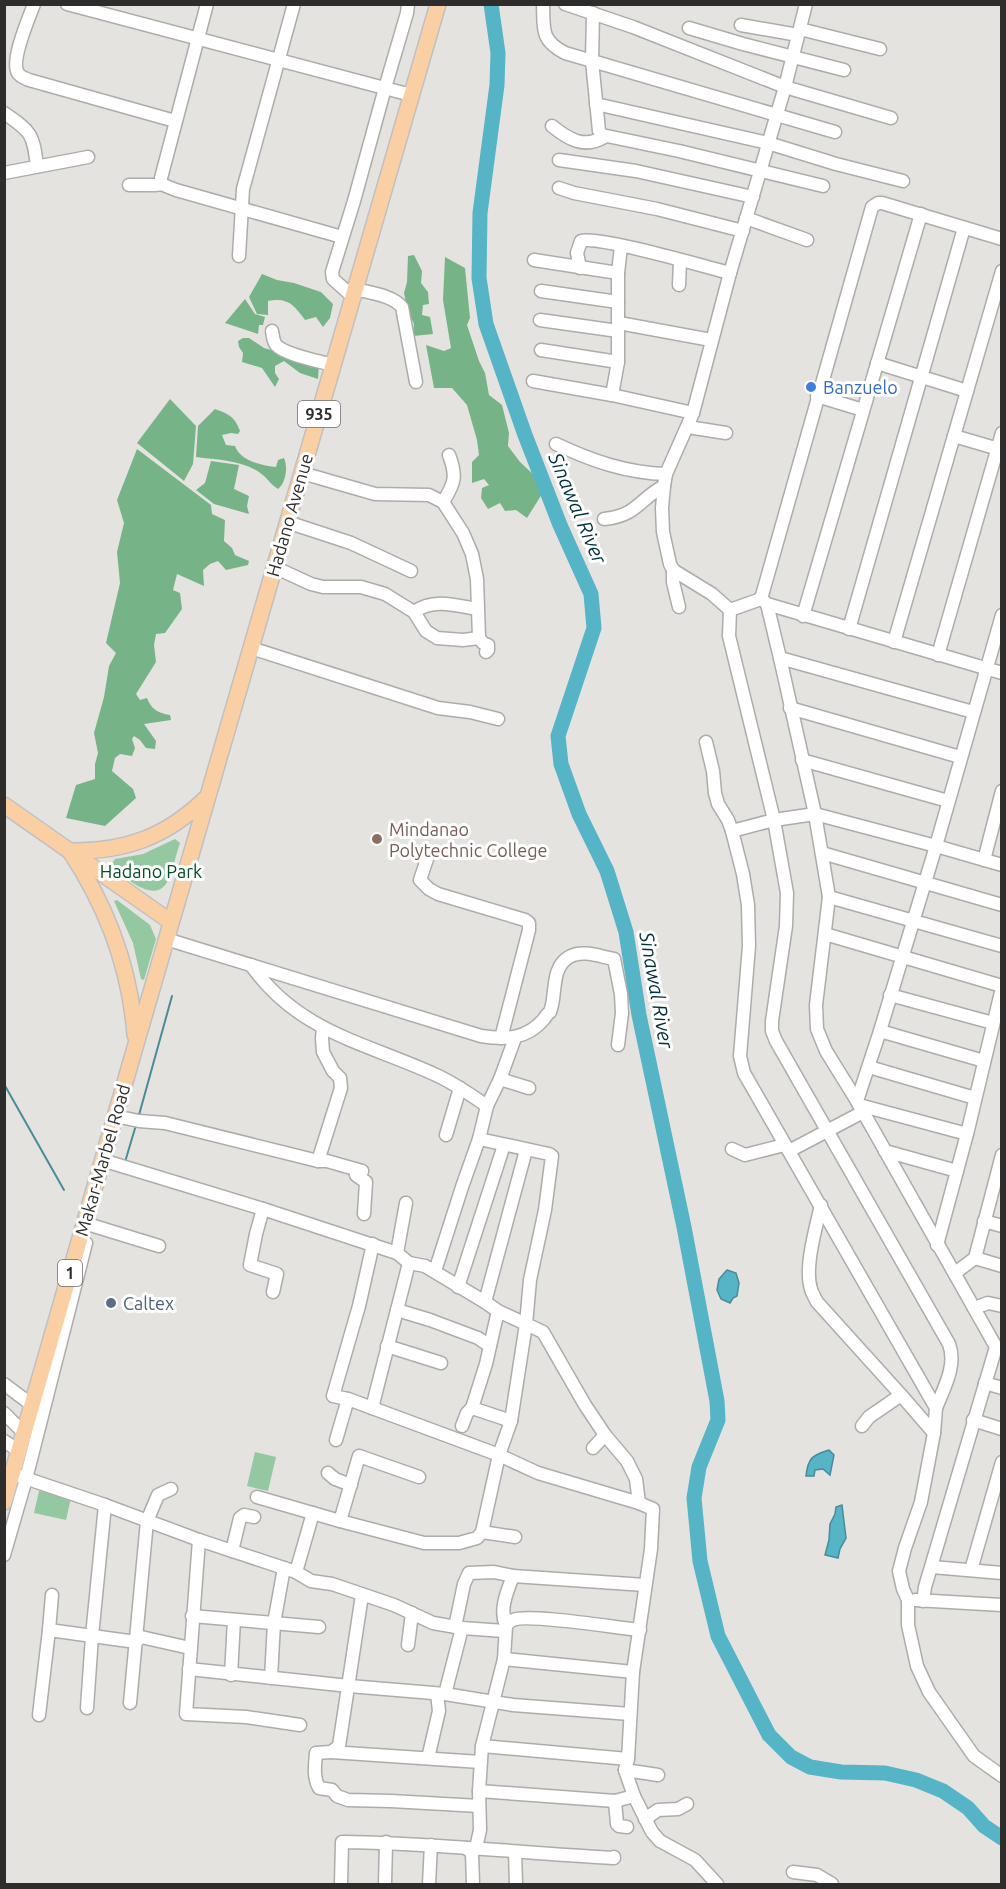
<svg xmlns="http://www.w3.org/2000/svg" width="1006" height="1889" viewBox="0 0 1006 1889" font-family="Ubuntu,sans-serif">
  <rect width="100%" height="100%" fill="#e5e3e0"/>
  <g fill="#94c8a0">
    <path d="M175 839 180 843C176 855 173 869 168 880 157 906 124 878 113 866L112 863 115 859 143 854Z"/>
    <path d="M117 900 150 925 156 939 144 980 141 979 133 943 114 901Z"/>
    <path d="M255 1452 276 1457 268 1491 247 1486Z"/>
    <path d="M39 1491 71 1498 66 1520 34 1513Z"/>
  </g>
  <g fill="#76b487">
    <path d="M414 255 422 271 421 283 428 292 429 304 423 305 422 315 430 317 433 334 413 336 414 324 408 311 404 293 407 282 408 256Z"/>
    <path d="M445 257 465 268 470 318 467 325 479 361 485 373 489 395 502 405 509 433 508 446 520 462 535 476 542 494 527 518 516 510 505 511 500 503 488 509 481 498 482 488 489 485 484 479 472 483V462L479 455 477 440 467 405 452 388H434L426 345 444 351 451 348 443 300Z"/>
    <path d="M262 274 277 280 294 283 321 292 333 304 330 318 323 327 316 317 305 320C294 305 288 297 268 301V315L257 314 249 297Z"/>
    <path d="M245 299 255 314 265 317 263 325H259L258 334 225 323Z"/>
    <path d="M243 338H249L264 348 319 364 318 379 300 373 284 361 275 366V373L279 379 275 387 262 368 242 362 243 353 239 347 238 341Z"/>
    <path d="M170 399 196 426 193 464 184 481 137 443Z"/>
    <path d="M215 409C229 414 235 417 240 431L238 434 231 433 222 435 226 445 235 446C240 461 263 466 276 467L278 460 284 458C288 467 286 483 278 489 272 485 269 481 264 476 246 460 218 460 196 457L198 426Z"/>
    <path d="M137 449 211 505 212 514 225 520 224 541 232 548 235 555 249 561 248 565 226 570 218 561 210 564 203 570 204 586 177 574 173 590 180 593 182 609 165 633 156 634 154 645 156 662 136 694 140 700 147 698C151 709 158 713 170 715L171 720 144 724 156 741 155 749 146 748 140 740 134 736 132 739 135 748 132 756 120 754 115 758 112 771 133 789 136 798 105 826 66 818 76 785 95 779V764L98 753 94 733 104 697 109 666 116 653 106 643 120 583 117 552 124 523 117 500Z"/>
    <path d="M211 461 239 465 234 489 249 496 247 506 249 514 214 504 196 490 205 483Z"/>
  </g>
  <g fill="#55b4c6" stroke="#498c98" stroke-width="1.5">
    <path d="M727 1270 736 1273 739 1283 737 1296 733 1298 730 1303 721 1299 717 1290 719 1279Z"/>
    <path d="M829 1450 834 1455 830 1475 823 1469 815 1470 814 1476H806C808 1458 812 1455 829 1450Z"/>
    <path d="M842 1505 846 1538 840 1549 838 1558 825 1555 829 1540 830 1524 835 1514 836 1507Z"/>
  </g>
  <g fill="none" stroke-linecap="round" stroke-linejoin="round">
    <g stroke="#498c98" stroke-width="2">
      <path d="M4 986V994"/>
      <path d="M4 1084 64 1190"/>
      <path d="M139 1115 172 996"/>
      <path d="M125 1162 136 1125"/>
    </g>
    <path stroke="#55b4c6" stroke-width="15" d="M491 4 498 53 497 85 480 213 479 278 486 324 525 435 560 525 591 594 594 628 558 736 561 764 579 814 607 871 626 932 639 1015 684 1227 717 1401 718 1420 699 1467 694 1498 700 1561 718 1636 769 1735 791 1757 810 1767 841 1772 885 1773 916 1780 943 1791 968 1808 984 1826 1002 1838"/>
    <defs>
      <g id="minor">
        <path d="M34 4C29 18 10 61 18 73 20 77 25 78 29 80L175 121"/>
        <path d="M67 4 411 95"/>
        <path d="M543 4C544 29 540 40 565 53L835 132"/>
        <path d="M565 4 633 27 785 87 891 118"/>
        <path d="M593 13 592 61 599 131 602 135 679 151 823 186"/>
        <path d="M741 25 798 35"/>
        <path d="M689 28 743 44 844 70"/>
        <path d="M800 29 880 49"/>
        <path d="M596 104 768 143 836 164 903 181"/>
        <path d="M4 113C32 132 33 134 37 166"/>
        <path d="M552 126C568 139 584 149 604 137"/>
        <path d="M559 160 636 171 753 197"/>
        <path d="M4 173 88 157"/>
        <path d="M161 184V178L207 4"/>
        <path d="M129 185H156L161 184 176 190 342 237"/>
        <path d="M559 188 574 193 657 209 743 231"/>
        <path d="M746 218 807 240"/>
        <path d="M621 246 618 273V362L612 395 693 413"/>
        <path d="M239 256 243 189 294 4"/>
        <path d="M534 260 618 273"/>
        <path d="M580 268 577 253 581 241C597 235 706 267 730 273"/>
        <path d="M679 285 680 261"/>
        <path d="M355 289C370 293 392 295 402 307L416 382"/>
        <path d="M541 291 618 302"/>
        <path d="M353 297 333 279 332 272 354 201 385 88 407 13 408 4"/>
        <path d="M540 320 618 331"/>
        <path d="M619 323 711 340"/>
        <path d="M272 331C273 336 273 341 276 345 285 355 319 361 333 365"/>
        <path d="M541 350 618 362"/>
        <path d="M877 363 967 391"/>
        <path d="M533 381 612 395"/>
        <path d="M817 396 863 410"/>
        <path d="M688 427 726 433"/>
        <path d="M954 436 1002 450"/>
        <path d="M556 444C592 461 627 473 666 474"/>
        <path d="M302 473 375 494 429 495 443 502 463 533 472 554 477 579 479 638 483 643 488 645V650L486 652"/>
        <path d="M443 502C455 483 457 476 449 455"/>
        <path d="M604 519C637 516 639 499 664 486"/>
        <path d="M287 522 351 543 411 571"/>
        <path d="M274 567 311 584 323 587H361L385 594 414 612 426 631 437 638 463 640 479 638"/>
        <path d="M673 570V582L679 607"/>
        <path d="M761 599 730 610 712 594 673 570 670 564 663 532 662 508 664 486 666 474 693 413 730 273 785 87 806 4"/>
        <path d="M761 599 872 207 878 203H882L1002 239"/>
        <path d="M764 601 767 604 1002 673"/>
        <path d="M767 604 780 658 815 814 829 897 816 1005 817 1029 826 1051 857 1101 996 1347 925 1587 923 1601"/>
        <path d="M730 610 729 636 774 820 787 893 786 926 772 1021V1031L776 1041 949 1344C957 1365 944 1388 936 1408"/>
        <path d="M414 612C433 598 455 605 477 609"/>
        <path d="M803 616 921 214"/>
        <path d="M849 629 964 228"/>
        <path d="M894 642 1002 271"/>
        <path d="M251 648 438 708 470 712 498 719"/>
        <path d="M938 655 1002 433"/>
        <path d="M780 658 973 712"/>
        <path d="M790 708 960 757"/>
        <path d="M706 742 713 771 715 793 718 804 728 820 732 831 743 874 748 905 749 946 740 1056 744 1073 936 1408 934 1433 921 1502 905 1548 899 1571 903 1589 908 1600V1625L917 1666 929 1692 974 1756 1002 1776"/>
        <path d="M802 760 948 801"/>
        <path d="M732 831 774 820 815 814 936 846 1002 865"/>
        <path d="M429 853 420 880 429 889 438 894 525 920 529 923V930L501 1038"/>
        <path d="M822 853 1002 905"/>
        <path d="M984 860 1002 791"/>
        <path d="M829 897 1002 946"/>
        <path d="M825 934 1002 986"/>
        <path d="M166 939 481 1036C506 1040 527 1039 544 1019 544 1018 549 1012 550 1012 557 995 550 968 569 957 583 949 601 957 614 959L621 994 622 1013 618 1045"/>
        <path d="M251 965C299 1033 367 1043 436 1075 454 1083 471 1095 487 1106"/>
        <path d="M890 995 993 1023"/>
        <path d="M880 1031 984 1061"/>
        <path d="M869 1067 975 1098"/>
        <path d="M500 1079 529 1088"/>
        <path d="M857 1101 880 1031 936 846 1002 615"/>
        <path d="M859 1105 967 1134"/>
        <path d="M115 1116 139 1121 165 1123 318 1161 341 1088 340 1078 333 1071 323 1052 322 1038 323 1028"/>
        <path d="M446 1135 460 1088"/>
        <path d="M479 1139 549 1154 552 1156 545 1210 530 1280 526 1324 543 1332 585 1405 605 1435 627 1461 636 1479 639 1503"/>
        <path d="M732 1149 745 1155 784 1145"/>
        <path d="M789 1151 863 1112"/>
        <path d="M885 1151 957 1171"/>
        <path d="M102 1160 263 1209 397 1253 409 1263 425 1266 485 1302 498 1311 526 1324 511 1421 499 1455 482 1532 477 1538 459 1543H424L340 1521 257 1497"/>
        <path d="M318 1161H327L362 1171"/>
        <path d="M362 1171 356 1175 366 1182 364 1214"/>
        <path d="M821 1205C816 1228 804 1267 811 1289 812 1293 815 1298 817 1302L901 1395"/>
        <path d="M263 1209 256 1234 250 1265 277 1274 273 1292"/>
        <path d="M984 1221 1002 1226"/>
        <path d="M84 1223 159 1246"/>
        <path d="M373 1244 359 1306 333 1396 348 1399 499 1455 538 1473 639 1503 653 1509 651 1549 633 1672 628 1759"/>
        <path d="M937 1245 967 1134 1002 988"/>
        <path d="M397 1253 406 1203"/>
        <path d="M975 1258 1002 1155"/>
        <path d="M435 1271 462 1187 479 1139 487 1106 500 1079 515 1038"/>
        <path d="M955 1273 975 1258 1002 1266"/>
        <path d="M458 1287 504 1145"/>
        <path d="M485 1302 526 1150"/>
        <path d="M974 1308 988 1303 1002 1306"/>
        <path d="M397 1310 430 1320 478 1338 490 1346 486 1364 472 1408 511 1421"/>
        <path d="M387 1346 441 1363"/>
        <path d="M490 1346 498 1311"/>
        <path d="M985 1383 1002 1388"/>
        <path d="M4 1384 32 1405"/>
        <path d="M372 1408 409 1263"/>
        <path d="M4 1413 22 1431 23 1436"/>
        <path d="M973 1420 1002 1429"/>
        <path d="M462 1426 467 1413 472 1408"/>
        <path d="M862 1426 869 1417 901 1395 934 1433"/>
        <path d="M336 1440 348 1399"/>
        <path d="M4 1441 19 1451"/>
        <path d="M593 1448 605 1435"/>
        <path d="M328 1473 335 1479 351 1485"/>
        <path d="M13 1474 105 1505 199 1540 296 1572 311 1581 332 1584 394 1605 433 1623 462 1628 504 1631"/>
        <path d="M340 1521 359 1456 419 1477"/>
        <path d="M482 1532 515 1537"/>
        <path d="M199 1540 186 1714 246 1717 300 1725"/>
        <path d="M232 1551 240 1518 244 1515 254 1517"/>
        <path d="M4 1555 26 1479 86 1243"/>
        <path d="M932 1567 1002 1573"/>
        <path d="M971 1570 1002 1462"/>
        <path d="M296 1572 313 1513"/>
        <path d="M362 1595 339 1746 331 1752 316 1753C315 1765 313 1777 319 1788L332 1790 337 1796 348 1800 391 1801 479 1806"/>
        <path d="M915 1600 1002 1605"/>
        <path d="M192 1616 319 1627"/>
        <path d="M506 1626C499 1609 507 1592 513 1576"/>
        <path d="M455 1627 464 1584 469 1573 494 1572 513 1576 645 1585"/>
        <path d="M49 1630 52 1595"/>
        <path d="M408 1645 412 1613"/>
        <path d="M504 1659 633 1672"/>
        <path d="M189 1669 349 1686 445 1694 513 1705 630 1714"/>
        <path d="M231 1675 234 1620"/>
        <path d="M271 1678 274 1623 284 1568"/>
        <path d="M445 1694 462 1628"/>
        <path d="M130 1703 147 1521 158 1495 171 1489"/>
        <path d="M87 1708 92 1636 105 1505"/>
        <path d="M39 1715 49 1630 136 1642 141 1637 190 1648"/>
        <path d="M482 1746 628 1759 625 1770 634 1796 652 1832 660 1841 695 1860 717 1884"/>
        <path d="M331 1752 480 1762"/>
        <path d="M428 1758 439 1711 437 1694"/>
        <path d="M625 1770 658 1775"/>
        <path d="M479 1791 615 1801 634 1796"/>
        <path d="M615 1801 617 1824 619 1826 627 1827"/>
        <path d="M645 1819 658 1810 678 1809 687 1804"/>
        <path d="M466 1848 472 1853 473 1884"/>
        <path d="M476 1848 480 1830 479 1791 482 1746 504 1659 506 1626C507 1624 510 1621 513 1620 527 1613 618 1628 640 1630"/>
        <path d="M515 1852 516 1884"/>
        <path d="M793 1872 817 1875 832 1884"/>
        <path d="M341 1884 342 1842C433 1843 524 1853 614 1858V1857"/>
        <path d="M385 1884 386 1842"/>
        <path d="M429 1884 431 1845"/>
      </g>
      <g id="major">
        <path d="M4 805 171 922"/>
        <path d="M70 851C107 907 130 967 135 1035"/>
        <path d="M70 851C124 852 166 837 205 799"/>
        <path d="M4 1502 136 1044 438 4"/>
      </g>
    </defs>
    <use href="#minor" stroke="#adaca9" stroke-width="15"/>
    <use href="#major" stroke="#c0c0c0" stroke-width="18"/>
    <use href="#minor" stroke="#fff" stroke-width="12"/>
    <use href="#major" stroke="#facfa3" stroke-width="15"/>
  </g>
  <circle fill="#3f7fe0" stroke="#fff" stroke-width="2" cx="811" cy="387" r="6"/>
  <circle fill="#8d6e63" stroke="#fff" stroke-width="2" cx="377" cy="839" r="6"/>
  <circle fill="#5c6f8a" stroke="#fff" stroke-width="2" cx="111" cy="1303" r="6"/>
  <g text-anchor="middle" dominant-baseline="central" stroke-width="6" stroke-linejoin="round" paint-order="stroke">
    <g fill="#fff" stroke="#6d6c6b" stroke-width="1.5">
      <rect x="298" y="401" width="42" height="26" rx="4.5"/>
      <rect x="58" y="1260" width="24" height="26" rx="4.5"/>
    </g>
    <g font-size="16" font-weight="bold" fill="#2e2d2c">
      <text x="319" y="414">935</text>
      <text x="70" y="1273">1</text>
    </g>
    <g font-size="18" fill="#366cbe" stroke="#fff" text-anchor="start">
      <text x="823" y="387">Banzuelo</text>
    </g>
    <g font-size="18" fill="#2e2d2c" stroke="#fff">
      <text transform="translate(289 515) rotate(-74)">Hadano Avenue</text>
      <text transform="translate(102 1160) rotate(-74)">Makar-Marbel Road</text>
    </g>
    <g font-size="18" fill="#785e54" stroke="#fff" text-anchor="start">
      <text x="389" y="829">Mindanao<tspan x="389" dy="21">Polytechnic College</tspan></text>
    </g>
    <g font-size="18" fill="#004d23" stroke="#fff">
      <text x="151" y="871">Hadano Park</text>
    </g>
    <g font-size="18" fill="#4e5e75" stroke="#fff" text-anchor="start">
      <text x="123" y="1303">Caltex</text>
    </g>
    <g font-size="20" font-style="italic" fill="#013139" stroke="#fff">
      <text transform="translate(578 508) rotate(67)">Sinawal River</text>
      <text transform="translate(657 990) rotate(80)">Sinawal River</text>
    </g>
  </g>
  <rect width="1006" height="1889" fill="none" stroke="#2e2d2c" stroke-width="12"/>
</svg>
